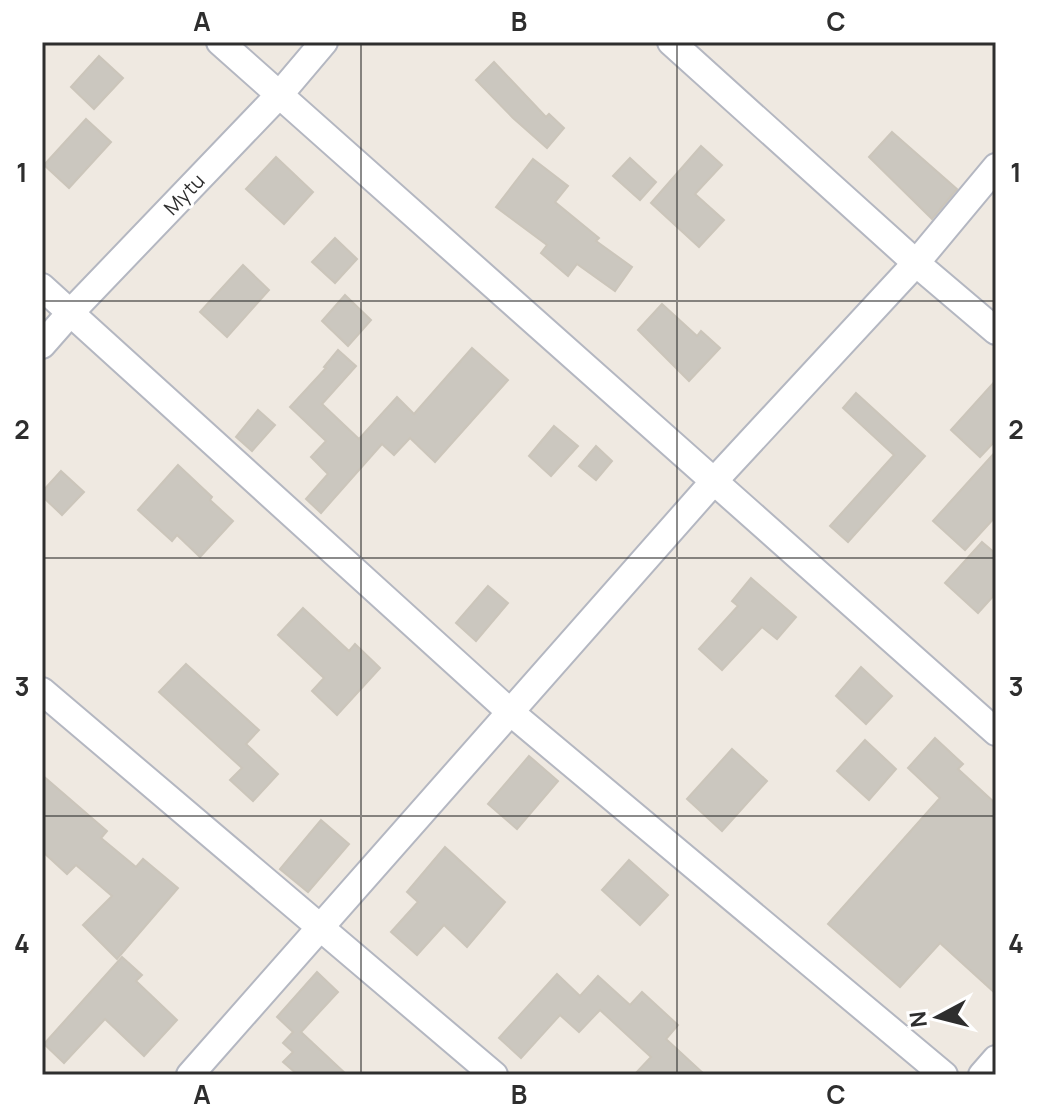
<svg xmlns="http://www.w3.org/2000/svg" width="1038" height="1117" viewBox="0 0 1038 1117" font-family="Manrope,sans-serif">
  <rect width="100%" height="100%" fill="#efe9e1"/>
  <g fill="#cbc7bf" stroke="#cbc5ba" stroke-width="2">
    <path d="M99 56 123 78 94 109 71 87Z"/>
    <path d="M494 62 546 117 549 114 564 128 547 148 513 118 476 80Z"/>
    <path d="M86 119 111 142 69 188 44 165Z"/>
    <path d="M892 132 957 189 932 219 869 157Z"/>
    <path d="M701 146 722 165 695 194 724 220 699 247 651 203Z"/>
    <path d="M276 157 313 192 284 224 246 189Z"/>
    <path d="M630 158 656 182 640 200 613 176Z"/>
    <path d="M533 159 568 186 555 202 599 238 596 241 632 267 615 291 577 264 568 276 541 253 547 245 496 207Z"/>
    <path d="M335 238 357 259 335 283 312 262Z"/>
    <path d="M243 265 269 290 227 337 200 312Z"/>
    <path d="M345 295 371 320 348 346 322 321Z"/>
    <path d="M662 304 697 336 701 331 720 348 689 381 638 330Z"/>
    <path d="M472 348 508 380 435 462 410 438 394 455 382 444 321 513 306 499 328 474 311 457 326 441 290 407 326 368 324 367 338 350 356 366 322 404 359 439 397 397 414 414Z"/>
    <path d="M996 380V440L980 457 951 430Z"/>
    <path d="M856 393 925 456 848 542 830 526 894 455 843 408Z"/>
    <path d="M258 410 275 425 252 451 236 437Z"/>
    <path d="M554 426 578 446 551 476 529 456Z"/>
    <path d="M596 446 612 461 596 480 579 466Z"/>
    <path d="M996 451V516L965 550 933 521Z"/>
    <path d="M178 465 212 497 210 500 233 521 200 557 177 535 172 541 138 510Z"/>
    <path d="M61 471 84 492 62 515 42 496V492Z"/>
    <path d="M982 542 996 554V593L978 613 945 583Z"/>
    <path d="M751 578 796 617 777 639 762 627 722 670 699 649 738 606 732 601Z"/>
    <path d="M488 586 508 603 476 641 456 623Z"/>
    <path d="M303 608 349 651 355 644 380 668 337 715 312 691 324 678 278 635Z"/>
    <path d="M186 664 259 730 246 744 278 774 253 801 230 780 242 768 159 692Z"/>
    <path d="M861 667 892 696 866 724 836 696Z"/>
    <path d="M935 738 963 764 958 769 996 804V994L940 943 900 987 828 924 940 798 908 768Z"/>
    <path d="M865 740 896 769 869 800 837 771Z"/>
    <path d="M732 749 767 781 722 831 687 799Z"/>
    <path d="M529 756 558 781 517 829 488 804Z"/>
    <path d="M42 775 107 831 101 838 136 867 143 859 178 888 117 959 83 925 112 896 76 865 67 874 42 851Z"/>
    <path d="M321 820 349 844 308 892 280 869Z"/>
    <path d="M445 847 505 902 467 947 444 925 417 955 391 932 418 902 407 892Z"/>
    <path d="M629 860 668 895 640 925 602 890Z"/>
    <path d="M122 957 142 975 136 981 177 1020 144 1056 105 1019 64 1063 44 1044Z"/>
    <path d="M317 972 338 992 301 1032 347 1075H298L283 1062 293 1052 283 1043 293 1032 277 1017Z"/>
    <path d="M557 974 580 996 598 976 630 1005 642 992 678 1025 666 1039 705 1075H634L651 1057 600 1010 579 1032 560 1015 521 1058 499 1038Z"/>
  </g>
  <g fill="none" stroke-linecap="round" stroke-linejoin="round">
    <defs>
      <g id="street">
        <path d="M220 42 996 732"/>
        <path d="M671 42 916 263 996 331"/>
        <path d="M42 287 509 711 944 1075"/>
        <path d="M42 345 71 312 280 94 324 42"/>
        <path d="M42 691 494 1075"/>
        <path d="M190 1075 715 480 916 263 996 167"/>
        <path d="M982 1075 996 1059"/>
      </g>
    </defs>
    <use href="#street" stroke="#b4b7c1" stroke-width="30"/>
    <use href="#street" stroke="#fff" stroke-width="26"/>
  </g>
  <path fill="none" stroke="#2e2e2e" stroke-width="2" stroke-opacity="0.55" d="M361 42V1075M677 42V1075M42 301H996M42 558H996M42 816H996"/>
  <g text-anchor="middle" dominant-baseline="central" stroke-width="6" stroke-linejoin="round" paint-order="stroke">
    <g font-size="20" fill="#2e2e2e" stroke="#fff">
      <text transform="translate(184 194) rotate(-46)">Mytu</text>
    </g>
  </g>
  <rect width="1038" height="1117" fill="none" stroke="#ffffff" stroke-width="88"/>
  <g transform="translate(938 1017) rotate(263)" stroke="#ffffff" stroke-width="6" paint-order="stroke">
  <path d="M0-6L14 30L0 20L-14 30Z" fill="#2e2e2e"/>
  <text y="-12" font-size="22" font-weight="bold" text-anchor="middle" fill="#2e2e2e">N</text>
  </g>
  <rect x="44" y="44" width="950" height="1029" fill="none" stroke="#2e2e2e" stroke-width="3"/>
  <g font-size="26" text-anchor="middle" font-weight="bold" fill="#2e2e2e">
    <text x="202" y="31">A</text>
    <text x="519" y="31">B</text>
    <text x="836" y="31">C</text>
    <text x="22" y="182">1</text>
    <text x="1016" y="182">1</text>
    <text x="22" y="439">2</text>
    <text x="1016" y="439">2</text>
    <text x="22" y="696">3</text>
    <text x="1016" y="696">3</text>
    <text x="22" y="953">4</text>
    <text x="1016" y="953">4</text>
    <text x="202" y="1104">A</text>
    <text x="519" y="1104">B</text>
    <text x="836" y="1104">C</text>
  </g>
</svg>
